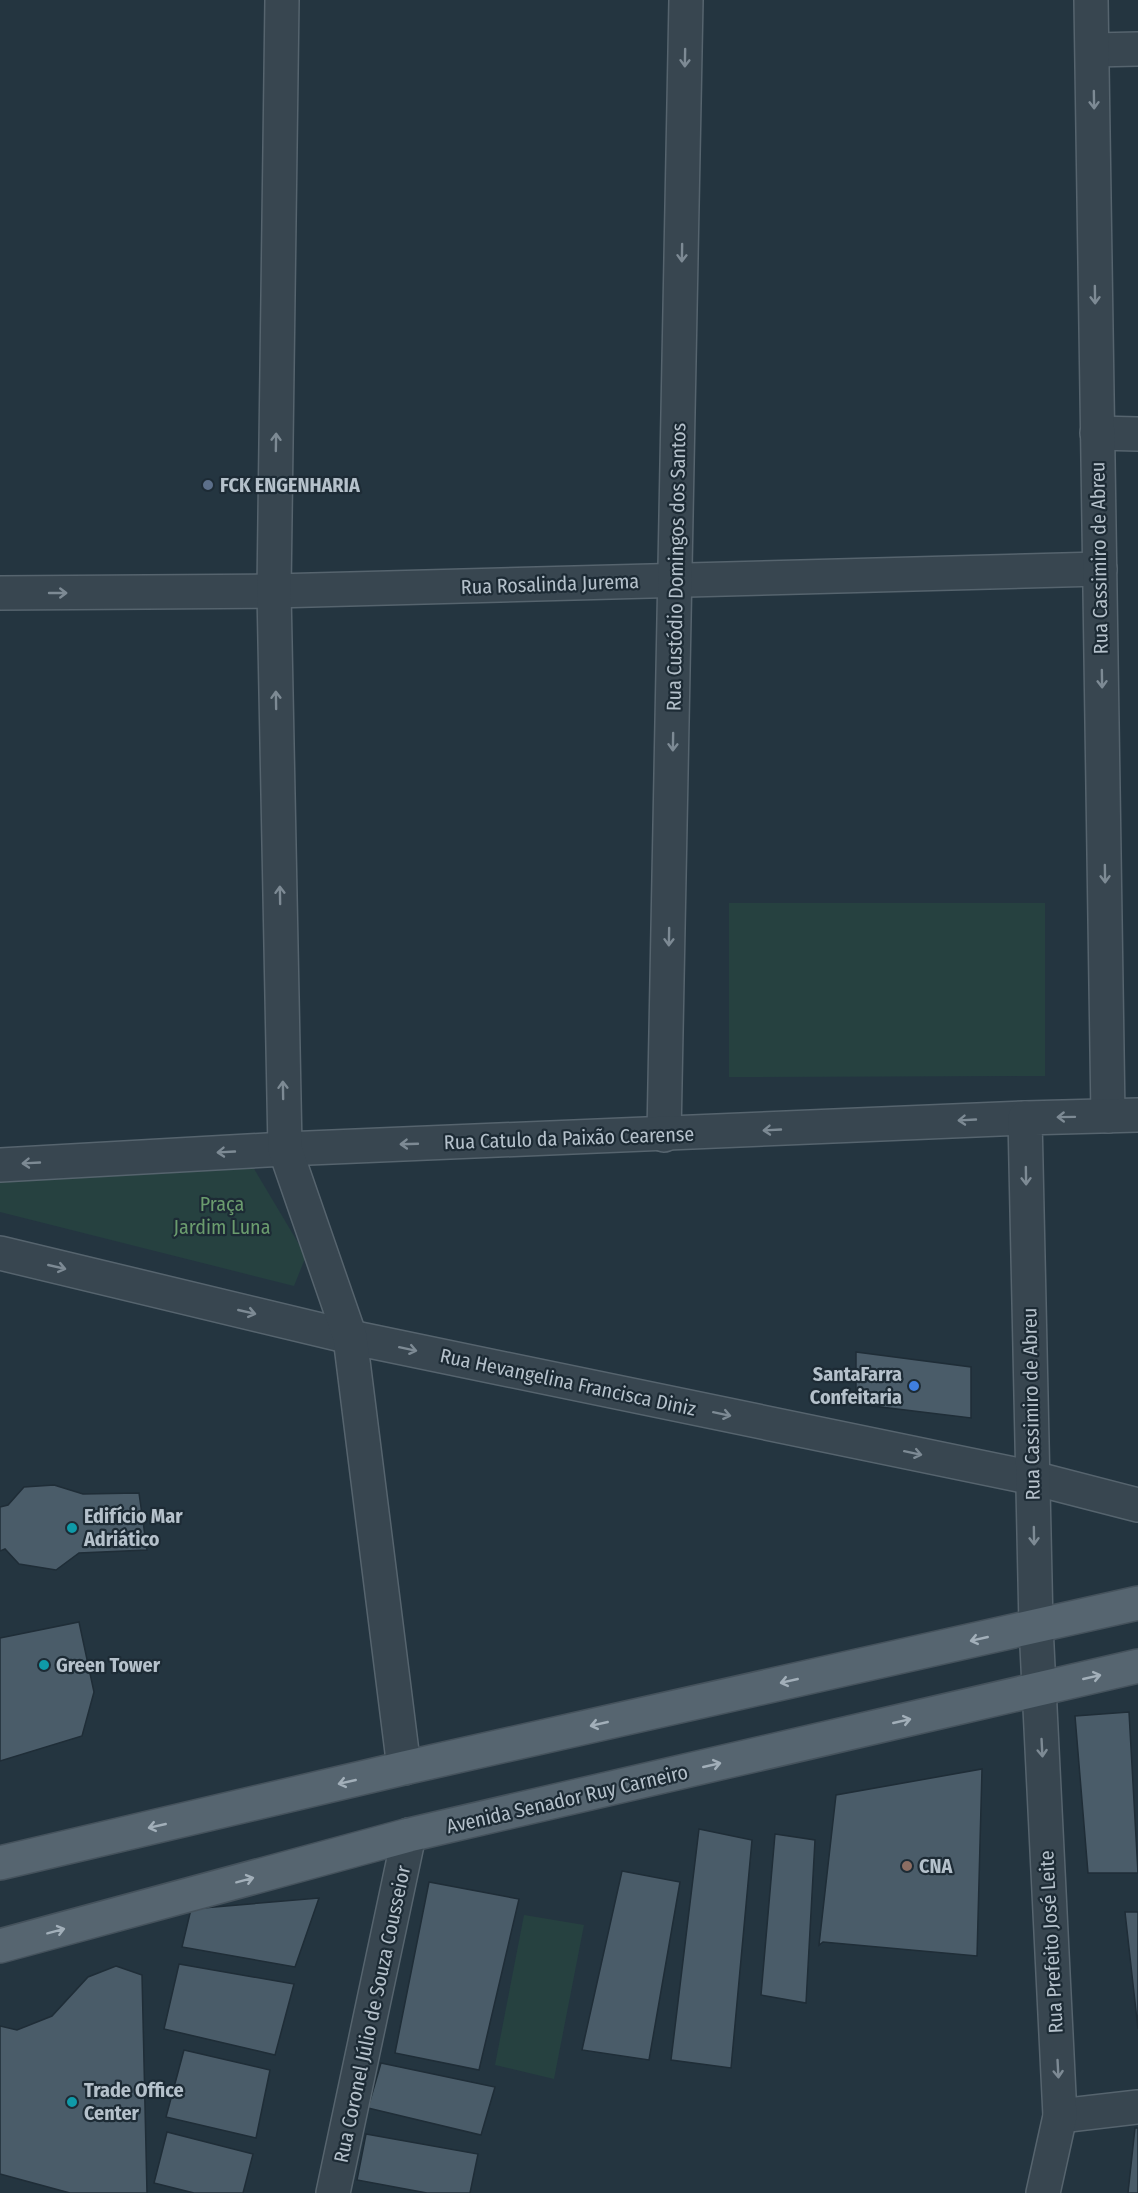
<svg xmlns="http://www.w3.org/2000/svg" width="1138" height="2193" viewBox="0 0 1138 2193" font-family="'Fira Sans Condensed',sans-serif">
  <rect width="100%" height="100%" fill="#243540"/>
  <g fill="#264140">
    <path d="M729 903H1045V1076L729 1077Z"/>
    <path d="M250 1162 306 1256 294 1286 0 1212V1182Z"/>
    <path d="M524 1915 584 1925 554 2079 495 2065Z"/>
  </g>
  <g fill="#4a5c69" stroke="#1f2d37" stroke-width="1.5">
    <path d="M856 1352 971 1367V1418L856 1404Z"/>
    <path d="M54 1485 83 1494 139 1493 147 1550 79 1553 56 1570 19 1564 5 1549 0 1551V1507L8 1505 24 1487Z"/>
    <path d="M79 1622 94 1692 82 1736 0 1761V1638Z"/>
    <path d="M1129 1712 1138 1873H1088L1075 1716Z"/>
    <path d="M982 1769 977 1956 823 1942 819 1945 836 1795Z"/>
    <path d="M699 1829 752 1840 731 2068 671 2060Z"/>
    <path d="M775 1834 815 1840 806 2003 761 1995Z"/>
    <path d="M622 1871 680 1882 649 2060 582 2050Z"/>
    <path d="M429 1882 519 1899 479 2070 395 2053Z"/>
    <path d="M319 1898 295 1967 182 1947 191 1909Z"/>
    <path d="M1125 1912H1138V2029Z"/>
    <path d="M179 1964 294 1984 275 2055 164 2029Z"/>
    <path d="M116 1966 142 1975 147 2193H70L0 2174V2026L17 2030 52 2016 88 1977Z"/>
    <path d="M184 2050 270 2070 256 2138 166 2117Z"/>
    <path d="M381 2063 495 2087 481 2135 368 2108Z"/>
    <path d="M1135 2128H1138V2193H1128Z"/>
    <path d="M167 2132 253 2154 243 2193H194L154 2183Z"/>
    <path d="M366 2134 478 2154 470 2193H427L357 2180Z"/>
  </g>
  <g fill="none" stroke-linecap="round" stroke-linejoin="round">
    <defs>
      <g id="minor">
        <path d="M1093 50 1138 49"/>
        <path d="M1097 433 1138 434"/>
        <path d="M0 593 274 591 1100 569"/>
        <path d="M664 1135 686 0"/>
        <path d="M0 1165 285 1149 1025 1118"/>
        <path d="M0 1253 350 1337 1033 1478 1138 1505"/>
      </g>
      <g id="tertiary">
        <path d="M282 0 274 591 285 1149 350 1337 404 1768"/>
        <path d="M1091 0 1108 1116"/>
        <path d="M1060 2116 1138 2107"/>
        <path d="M333 2193 409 1835"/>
        <path d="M1043 2193 1060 2116 1036 1626 1025 1118 1138 1115"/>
      </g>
      <g id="primary">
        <path d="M0 1863 404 1768 1138 1603"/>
        <path d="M0 1946 409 1835 1138 1666"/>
      </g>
    </defs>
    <use href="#minor" stroke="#56646e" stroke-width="36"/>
    <use href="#tertiary" stroke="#56646e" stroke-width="36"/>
    <use href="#primary" stroke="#45525c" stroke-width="36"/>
    <use href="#minor" stroke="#384650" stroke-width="33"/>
    <use href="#tertiary" stroke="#384650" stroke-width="33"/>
    <use href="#primary" stroke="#566570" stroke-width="33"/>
  </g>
  <defs><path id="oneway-shaft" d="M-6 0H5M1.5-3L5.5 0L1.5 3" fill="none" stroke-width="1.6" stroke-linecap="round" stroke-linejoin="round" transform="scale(1.5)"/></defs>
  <g stroke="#7d8a94">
    <use href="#oneway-shaft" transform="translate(685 58) rotate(91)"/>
    <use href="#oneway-shaft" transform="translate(1094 100) rotate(89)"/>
    <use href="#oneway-shaft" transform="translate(682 253) rotate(91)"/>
    <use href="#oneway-shaft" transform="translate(1095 295) rotate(89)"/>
    <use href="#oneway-shaft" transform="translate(276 442) rotate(-89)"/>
    <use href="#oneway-shaft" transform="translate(58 593)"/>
    <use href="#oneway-shaft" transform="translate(1102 679) rotate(89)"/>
    <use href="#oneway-shaft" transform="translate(276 700) rotate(-91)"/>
    <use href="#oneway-shaft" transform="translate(673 742) rotate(91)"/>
    <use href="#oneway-shaft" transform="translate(1105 874) rotate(89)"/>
    <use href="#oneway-shaft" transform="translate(280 895) rotate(-91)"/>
    <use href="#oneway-shaft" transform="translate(669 937) rotate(91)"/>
    <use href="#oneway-shaft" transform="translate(283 1090) rotate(-91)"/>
    <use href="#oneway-shaft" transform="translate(1066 1117) rotate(179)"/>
    <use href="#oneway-shaft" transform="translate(967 1120) rotate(177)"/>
    <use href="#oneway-shaft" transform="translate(772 1130) rotate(177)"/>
    <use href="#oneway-shaft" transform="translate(409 1144) rotate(178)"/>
    <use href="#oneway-shaft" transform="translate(226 1152) rotate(177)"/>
    <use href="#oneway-shaft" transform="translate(31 1163) rotate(177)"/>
    <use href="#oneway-shaft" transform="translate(1026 1176) rotate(89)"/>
    <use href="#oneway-shaft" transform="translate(57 1267) rotate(13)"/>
    <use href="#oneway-shaft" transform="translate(247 1312) rotate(13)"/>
    <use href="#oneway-shaft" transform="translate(408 1349) rotate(12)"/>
    <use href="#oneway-shaft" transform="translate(722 1414) rotate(12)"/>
    <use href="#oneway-shaft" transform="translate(913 1453) rotate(12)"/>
    <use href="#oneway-shaft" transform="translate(1034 1536) rotate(89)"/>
    <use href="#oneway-shaft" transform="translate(1042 1748) rotate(87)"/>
    <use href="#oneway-shaft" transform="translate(1058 2069) rotate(87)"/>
  </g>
  <g stroke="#a2afb9">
    <use href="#oneway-shaft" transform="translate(979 1639) rotate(167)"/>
    <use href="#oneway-shaft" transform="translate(1092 1677) rotate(-13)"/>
    <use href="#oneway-shaft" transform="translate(789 1681) rotate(167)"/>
    <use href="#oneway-shaft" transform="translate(902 1721) rotate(-13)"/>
    <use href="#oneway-shaft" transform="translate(599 1724) rotate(167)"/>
    <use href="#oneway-shaft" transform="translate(712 1765) rotate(-13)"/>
    <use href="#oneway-shaft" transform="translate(347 1782) rotate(167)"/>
    <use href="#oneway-shaft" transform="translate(157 1826) rotate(167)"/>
    <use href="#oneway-shaft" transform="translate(245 1880) rotate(-15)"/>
    <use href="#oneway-shaft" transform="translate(56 1931) rotate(-15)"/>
  </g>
  <circle fill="#5c6f8a" stroke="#1d2b35" stroke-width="2" cx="208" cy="485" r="6"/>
  <circle fill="#3f7fe0" stroke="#1d2b35" stroke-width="2" cx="914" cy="1386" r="6"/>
  <g fill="#0f9aa8" stroke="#1d2b35" stroke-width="2">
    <circle cx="72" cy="1528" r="6"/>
    <circle cx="44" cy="1665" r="6"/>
    <circle cx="72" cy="2102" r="6"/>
  </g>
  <circle fill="#8d6e63" stroke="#1d2b35" stroke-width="2" cx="907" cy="1866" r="6"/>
  <g text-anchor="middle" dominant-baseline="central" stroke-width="4.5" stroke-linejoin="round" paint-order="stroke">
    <g font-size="20" font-weight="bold" fill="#b5c1cb" stroke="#1d2b35" text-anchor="start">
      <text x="220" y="485">FCK ENGENHARIA</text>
      <text x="902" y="1374" text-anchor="end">SantaFarra<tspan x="902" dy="23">Confeitaria</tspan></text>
      <text x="84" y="1516">Edifício Mar<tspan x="84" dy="23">Adriático</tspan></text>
      <text x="56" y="1665">Green Tower</text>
      <text x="919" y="1866">CNA</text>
      <text x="84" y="2090">Trade Office<tspan x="84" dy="23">Center</tspan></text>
    </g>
    <g font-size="20" fill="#b5c1cb" stroke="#1d2b35">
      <text transform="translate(1099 558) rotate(-91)">Rua Cassimiro de Abreu</text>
      <text transform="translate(676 567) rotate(-89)">Rua Custódio Domingos dos Santos</text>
      <text transform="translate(550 584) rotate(-2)">Rua Rosalinda Jurema</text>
      <text transform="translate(569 1138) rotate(-2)">Rua Catulo da Paixão Cearense</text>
      <text transform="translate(568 1382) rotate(12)">Rua Hevangelina Francisca Diniz</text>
      <text transform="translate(1031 1404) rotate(-91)">Rua Cassimiro de Abreu</text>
      <text transform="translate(567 1799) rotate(-13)">Avenida Senador Ruy Carneiro</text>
      <text transform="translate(1051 1942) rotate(-93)">Rua Prefeito José Leite</text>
      <text transform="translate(372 2014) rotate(-78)">Rua Coronel Júlio de Souza Cousseior</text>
    </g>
    <g font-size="20" fill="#6b9c6e" stroke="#1d2b35">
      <text x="222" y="1204">Praça<tspan x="222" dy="23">Jardim Luna</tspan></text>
    </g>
  </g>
</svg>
